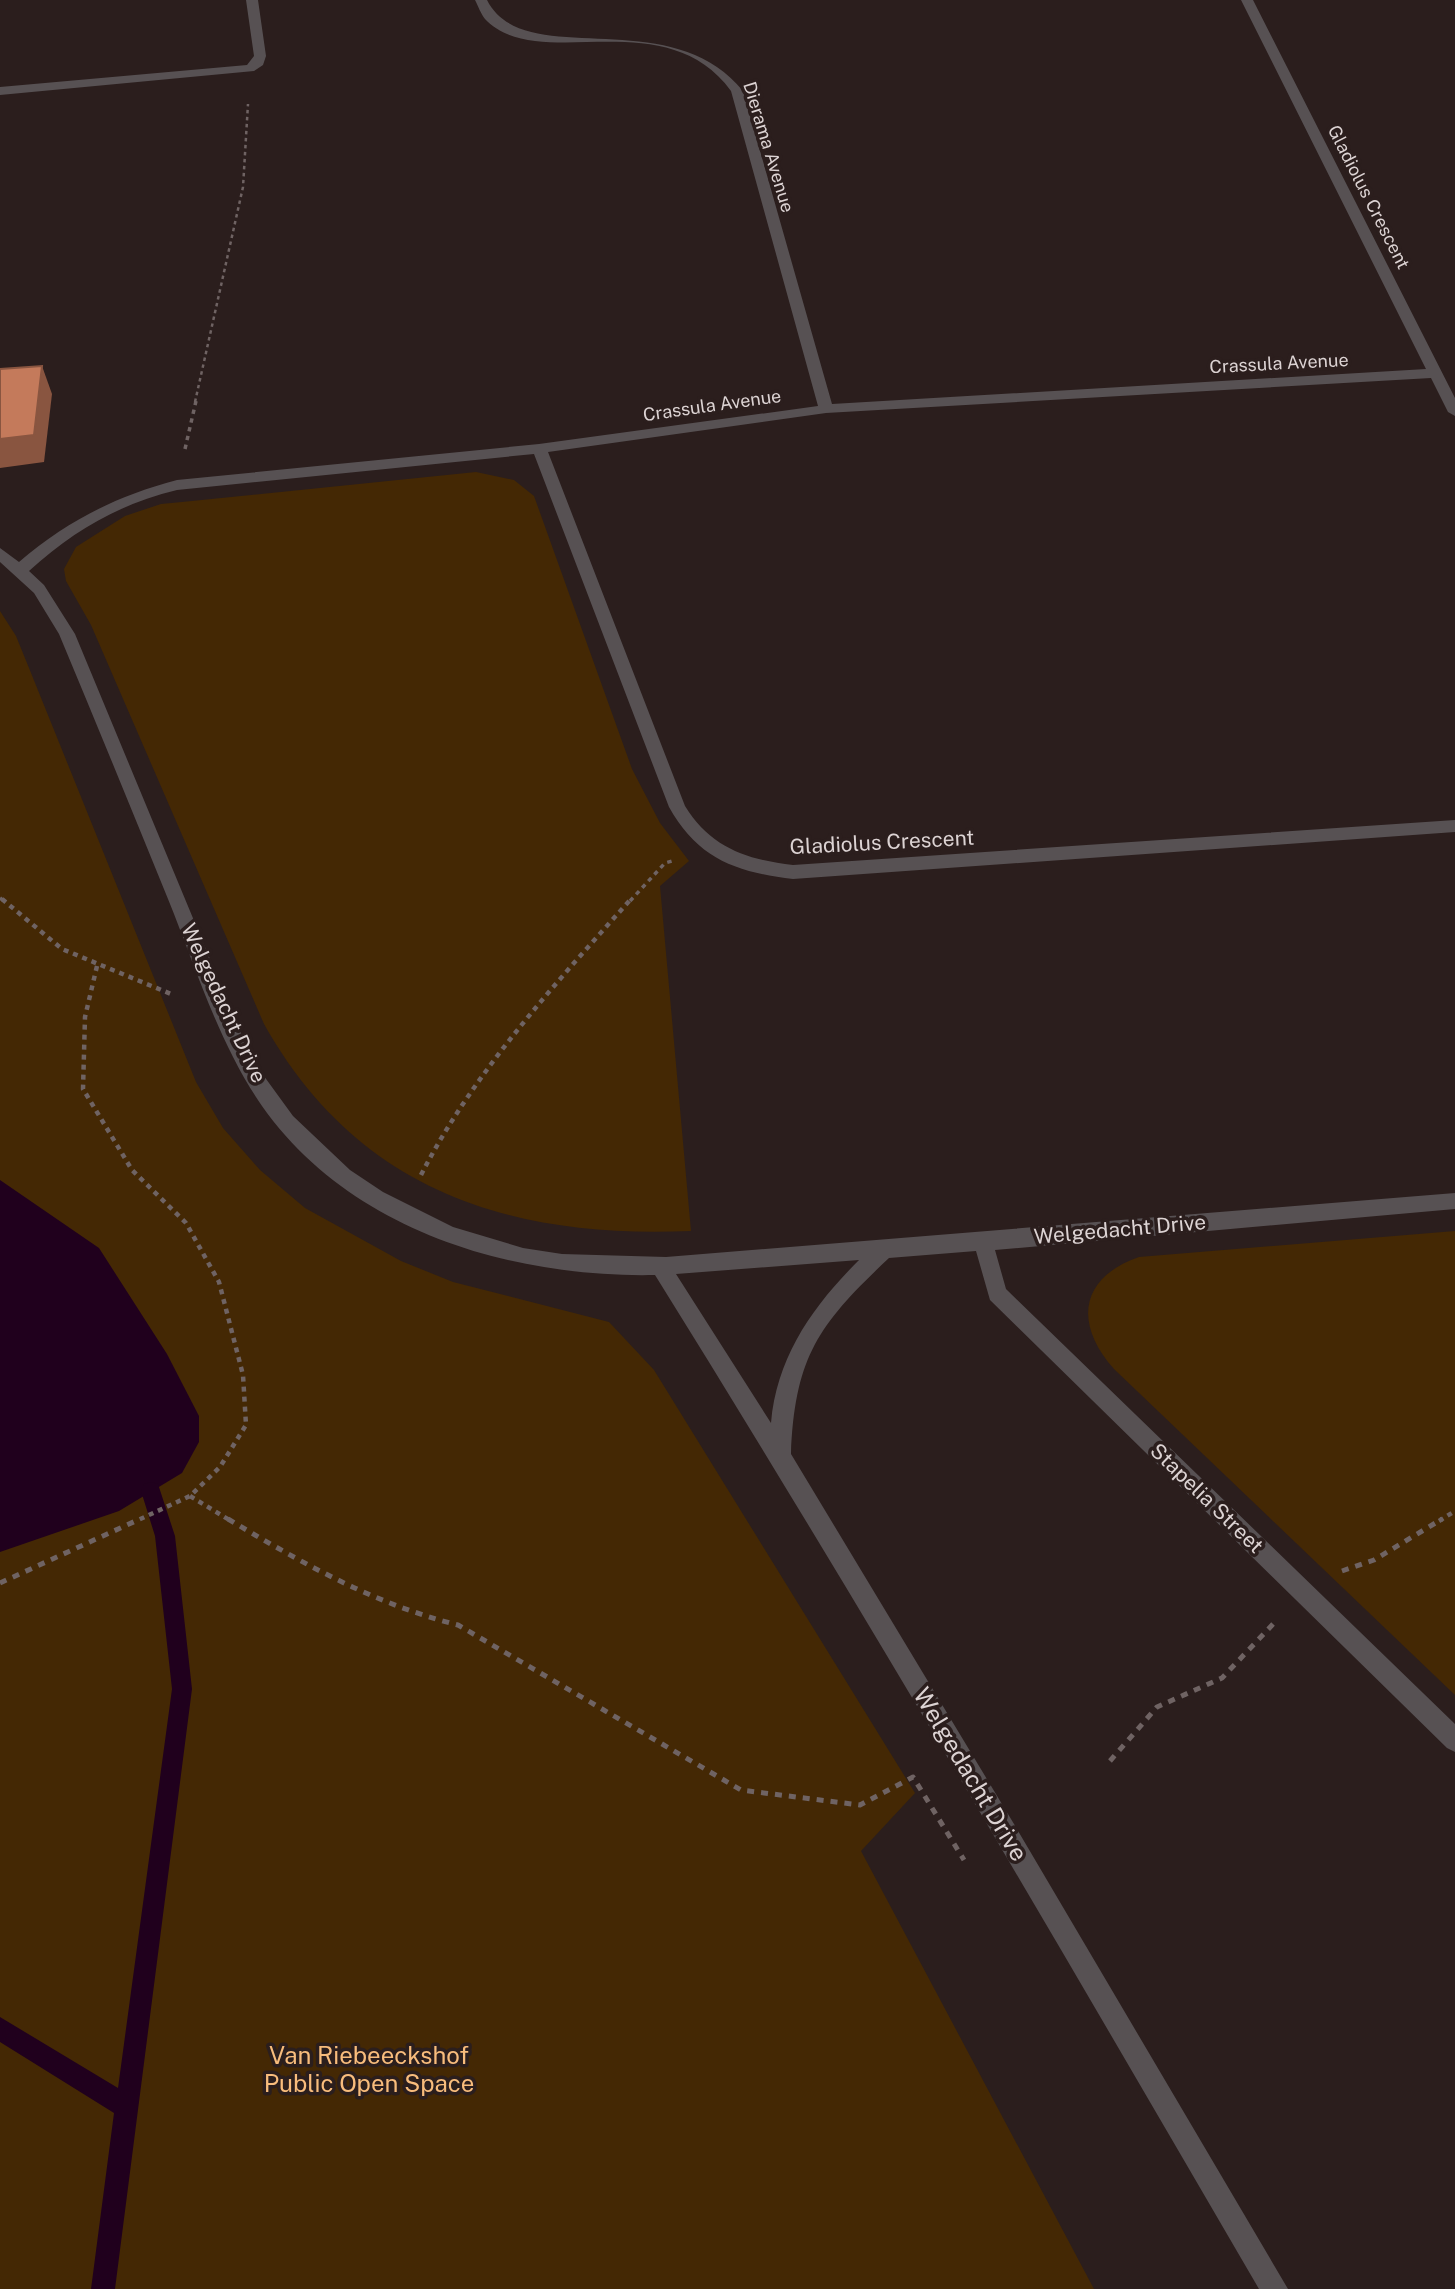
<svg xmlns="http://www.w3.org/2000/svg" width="1455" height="2289" viewBox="0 0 1455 2289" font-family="'Public Sans',sans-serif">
  <rect width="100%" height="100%" fill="#2b1e1d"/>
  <g fill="#442804">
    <path d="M476 472 514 480 534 496 632 769 660 823 689 861 660 886 691 1231C509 1239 357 1190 264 1024L91 625 66 581 64 569 76 547 125 516 161 504 182 502Z"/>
    <path d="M0 611 16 636 29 668 196 1082 223 1128 260 1170 305 1208 401 1261 453 1282 609 1322 654 1370 915 1793 861 1851 1094 2289H0Z"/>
    <path d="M1455 1231V1695L1114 1369C1074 1324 1079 1278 1139 1257Z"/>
  </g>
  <path fill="#20001d" d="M0 1180 99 1248 167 1354 199 1416V1442L182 1473 119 1511 0 1552Z"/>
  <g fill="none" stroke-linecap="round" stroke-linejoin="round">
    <path fill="#20001d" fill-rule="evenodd" d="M151 1482 158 1484 175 1536 192 1689 115 2289H91L114 2113 0 2042V2017L118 2088 172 1689 155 1536 141 1491 144 1484Z"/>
    <path stroke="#6f6363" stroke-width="2.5" stroke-dasharray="3.5 3.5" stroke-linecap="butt" d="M195 402 243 187 248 104"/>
    <g stroke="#6f6363" stroke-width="3.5" stroke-dasharray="4.5 4.5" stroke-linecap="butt">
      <path d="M185 449 196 401"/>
      <path d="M0 898 4 901"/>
      <path d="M630 901 665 863 672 861"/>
    </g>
    <g stroke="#6f6363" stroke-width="4.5" stroke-dasharray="5 5" stroke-linecap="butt">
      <path d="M2 899 62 949 171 994"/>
      <path d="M97 966 85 1017 83 1089 132 1170 186 1223 219 1282 243 1375 246 1425 220 1467 190 1496 136 1521"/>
      <path d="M421 1175C473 1073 555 984 631 899"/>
      <path d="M190 1496 231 1521"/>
      <path d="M1439 1521 1455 1511"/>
    </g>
    <g stroke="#6f6363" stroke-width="5" stroke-dasharray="7 7" stroke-linecap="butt">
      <path d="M228 1519C302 1563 374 1604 458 1625L741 1790 860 1805 913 1777 964 1860"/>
      <path d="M1342 1571 1374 1560 1442 1519"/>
      <path d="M0 1583 140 1519"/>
      <path d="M1110 1761 1157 1707 1222 1678 1275 1622"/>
    </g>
    <path fill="#575153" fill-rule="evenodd" d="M246 0H258L266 56 263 65 254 71 0 95V87L247 65 254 56Z"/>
    <path fill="#575153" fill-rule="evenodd" d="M475 0H487C524 73 670 0 743 91L832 404 1426 369 1241 0H1253L1455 398V416L1448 412 1431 378 826 413 548 452 685 806C710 847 747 860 793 865L1455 820V832L793 879C736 872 698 859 669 807L534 454 177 490C119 504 73 531 29 571L44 585 75 634 239 1029 261 1072 293 1116 350 1170 383 1192 453 1227 523 1248 562 1254 666 1257 1455 1193V1209L995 1250 1006 1289 1455 1724V1752L1447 1748 990 1300 976 1251 889 1258C819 1324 795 1356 791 1454L1014 1824 1288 2289H1259C1061 1949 863 1609 655 1275 510 1278 349 1230 262 1106 219 1044 196 968 168 899 132 811 96 722 59 634L34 593 0 562V548L19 562C67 521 116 496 177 480L539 444 818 406 731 91C664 0 538 75 485 19 481 14 478 6 475 0ZM859 1260C813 1306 777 1356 771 1423L676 1274Z"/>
  </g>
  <path fill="#895540" d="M42 366 52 394 44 462 0 468V439Z"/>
  <path fill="#c47a5b" stroke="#895540" stroke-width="2" d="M42 366 34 435 0 439V369Z"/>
  <g text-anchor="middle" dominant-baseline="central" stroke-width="7" stroke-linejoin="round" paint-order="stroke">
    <g font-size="18" fill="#dcd3d3" stroke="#2b1e1d">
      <text transform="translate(769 147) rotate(73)">Dierama Avenue</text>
      <text transform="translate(1369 197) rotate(63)">Gladiolus Crescent</text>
      <text transform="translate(1279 363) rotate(-3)">Crassula Avenue</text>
      <text transform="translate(712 405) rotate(-8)">Crassula Avenue</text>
    </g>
    <g font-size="21" fill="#dcd3d3" stroke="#2b1e1d">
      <text transform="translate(882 842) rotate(-3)">Gladiolus Crescent</text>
      <text transform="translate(224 1003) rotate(65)">Welgedacht Drive</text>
      <text transform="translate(1120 1229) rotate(-5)">Welgedacht Drive</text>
      <text transform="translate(1207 1498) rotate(44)">Stapelia Street</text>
    </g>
    <g font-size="24" fill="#dcd3d3" stroke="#2b1e1d">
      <text transform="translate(971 1774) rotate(59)">Welgedacht Drive</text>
    </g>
    <g font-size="24" fill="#f8bc7c" stroke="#2b1e1d">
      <text x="369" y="2055">Van Riebeeckshof<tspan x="369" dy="28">Public Open Space</tspan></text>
    </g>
  </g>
</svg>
